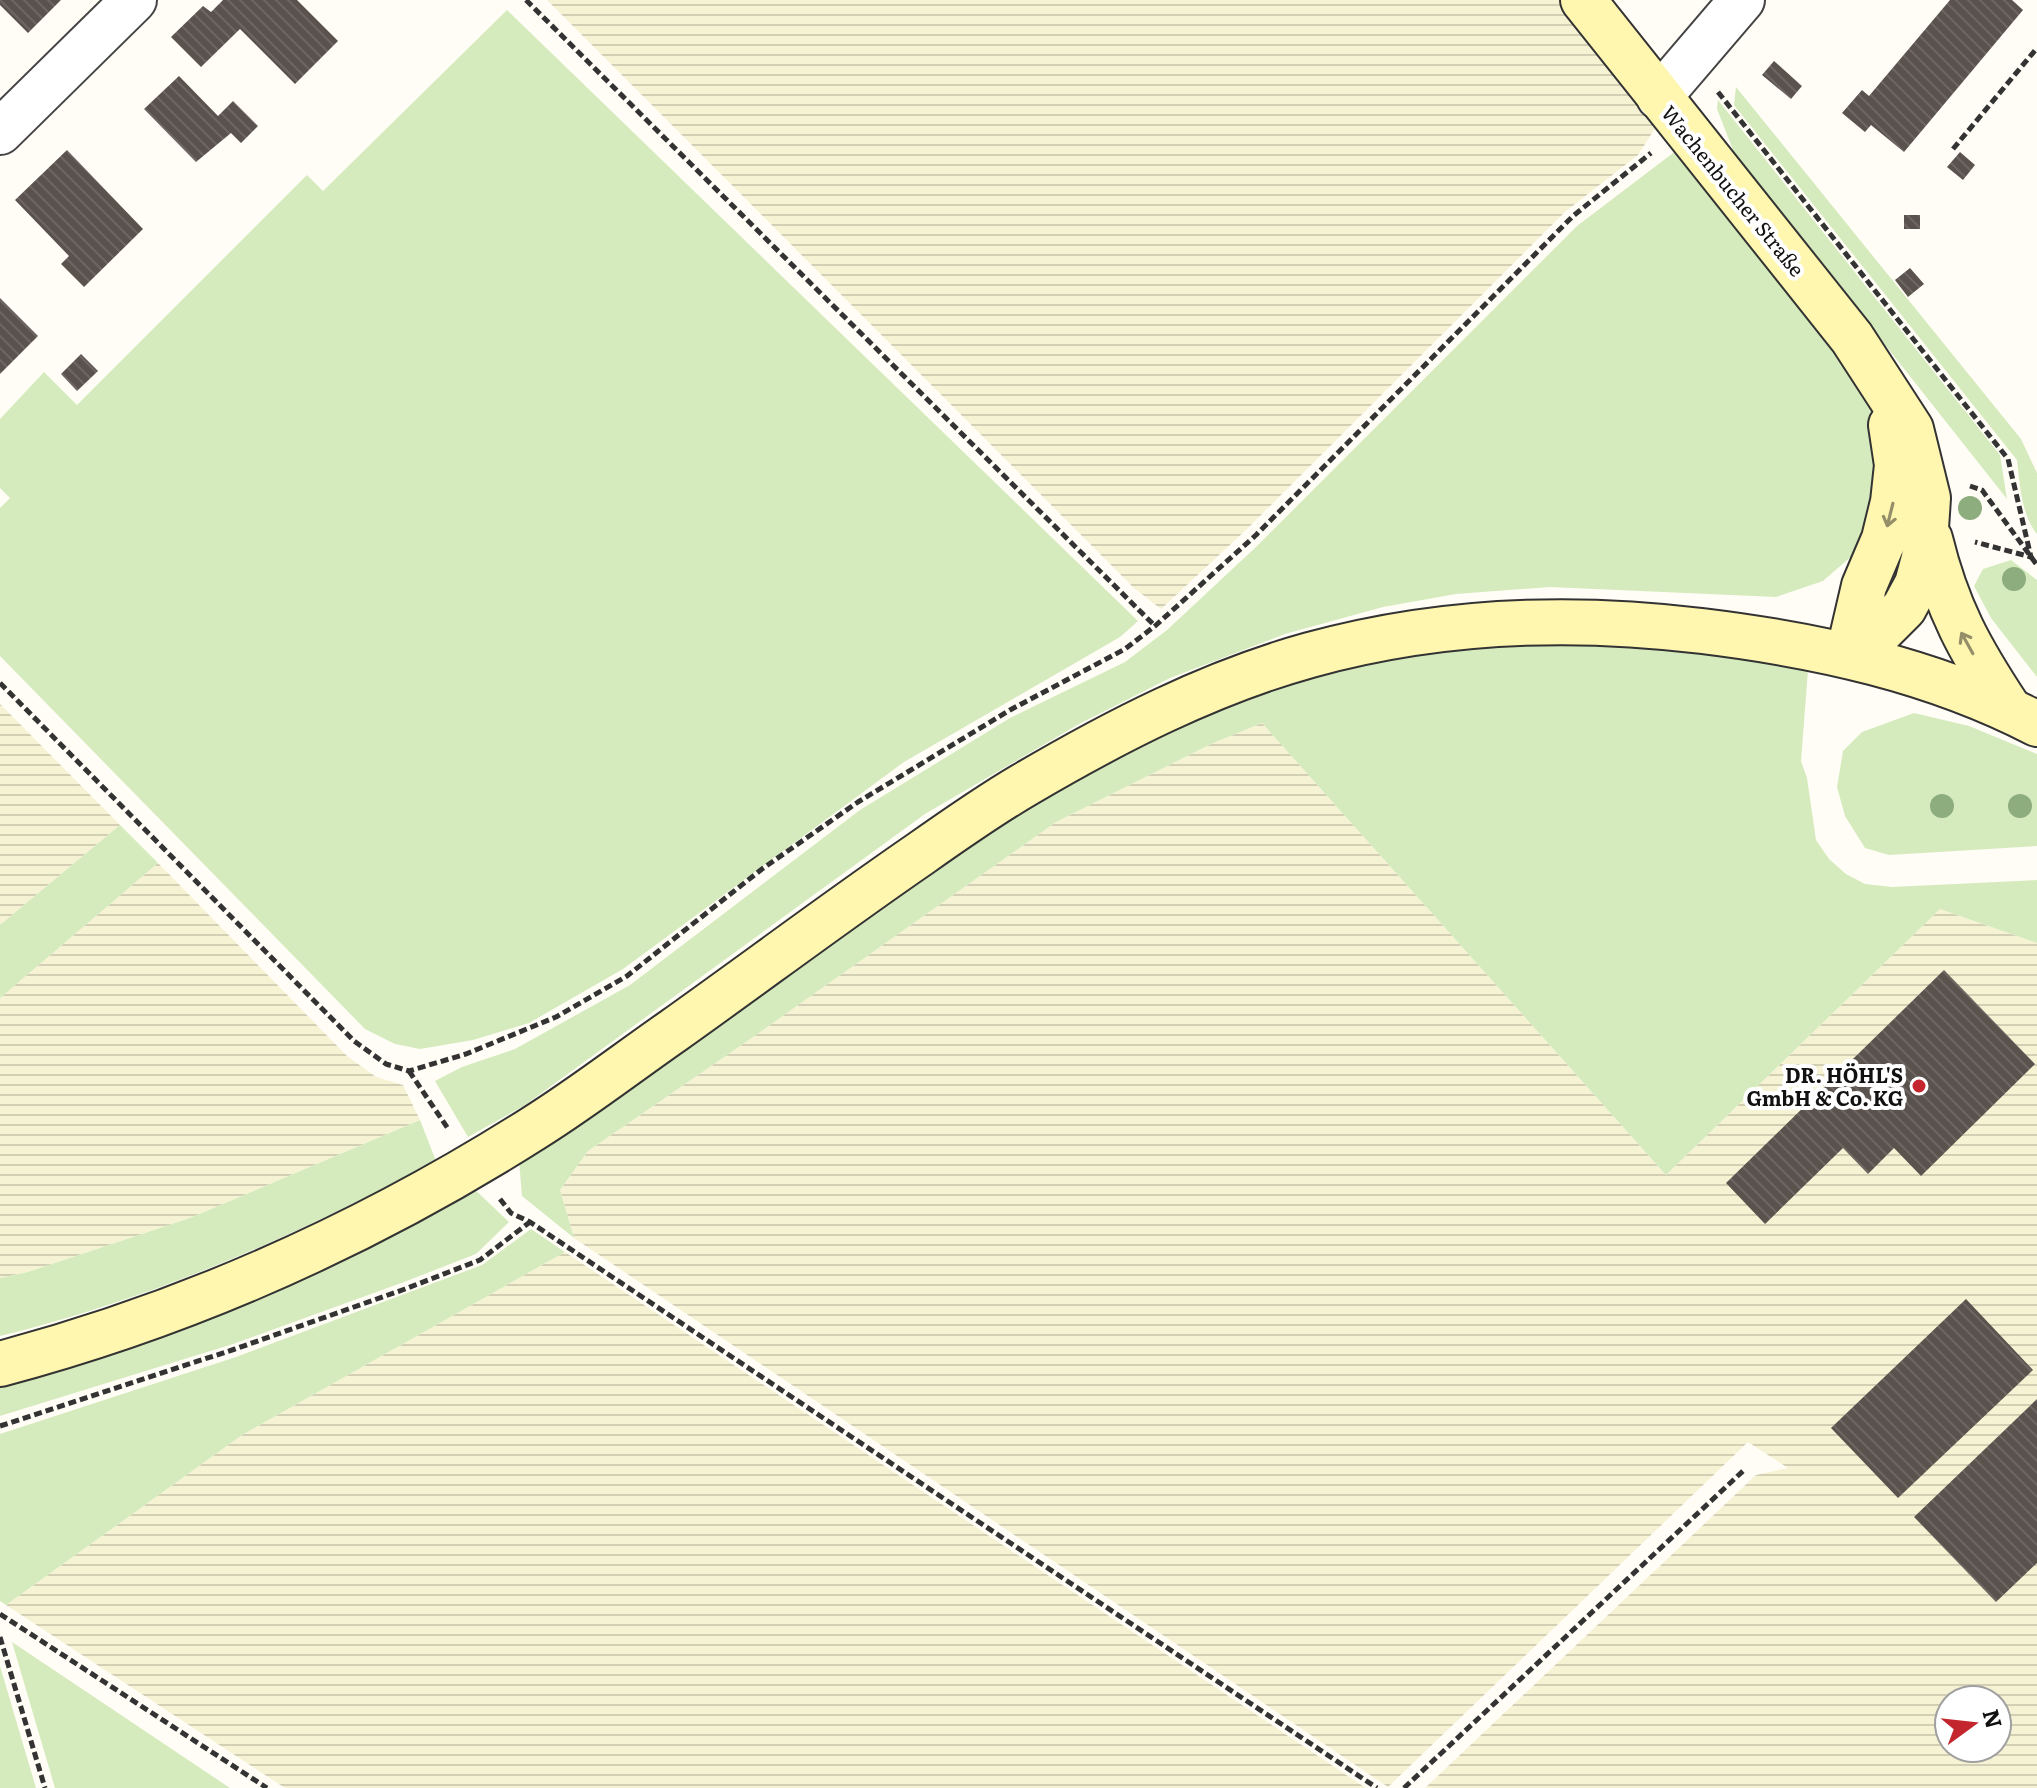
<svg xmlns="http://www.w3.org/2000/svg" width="2037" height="1788" viewBox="0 0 2037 1788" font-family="Literata,serif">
  <defs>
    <pattern id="farmland-rules" width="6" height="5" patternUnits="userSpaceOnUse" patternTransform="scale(2)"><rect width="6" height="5" fill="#f6f3d4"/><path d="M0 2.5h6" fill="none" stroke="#d2cfb5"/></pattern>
    <pattern id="building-back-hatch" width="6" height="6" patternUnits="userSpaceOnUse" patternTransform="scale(2)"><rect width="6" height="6" fill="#5a524d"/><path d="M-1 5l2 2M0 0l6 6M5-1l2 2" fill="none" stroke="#6d6662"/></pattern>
  </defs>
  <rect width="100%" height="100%" fill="#fffdf5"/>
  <g fill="url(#farmland-rules)" fill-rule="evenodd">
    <path d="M547 0H1561L1659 122 1638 155 1566 211 1247 529 1161 609 1134 588Z"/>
    <path d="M0 704 120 825 0 925Z"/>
    <path d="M1262 723 1666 1175 1940 909 2037 943V1788H1425L1756 1475 1788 1468 1748 1442 1388 1787 574 1238 560 1190 588 1151 746 1042 1056 822 1211 744ZM1949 1700H1997V1748H1949Z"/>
    <path d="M158 863 347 1056 376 1077 403 1085 420 1120 190 1218 28 1272 0 1278V998Z"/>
    <path d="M565 1252 1366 1788H285L6 1605 242 1435Z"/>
  </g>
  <g fill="#d5ebbd">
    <path d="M507 10 1138 621 1120 637 904 762 623 969 529 1023 473 1040 420 1049 395 1044 365 1029 0 656V508L10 498 0 488V419L44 372 77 405 307 175 323 191Z"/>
    <path d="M1736 87 2021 439 2037 473V534C2021 514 2020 485 2017 460L1734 105Z"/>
    <path d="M1718 100 2000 455 2007 499 1735 155 1717 109Z"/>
    <path d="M1677 150 1866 387 1881 461 1875 509 1854 554 1823 581 1776 597 1550 587 1456 594 1383 607 1285 634 1170 678 1079 724 925 814 525 1105 468 1137 435 1081 462 1067 515 1049 630 985 860 810 1010 718 1125 662 1167 630 1256 547 1577 226Z"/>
    <path d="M2011 560 2037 580V677L1991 618 1974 586 1983 569Z"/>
    <path d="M1555 641 1686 651 1808 670 1801 761 1807 778 1816 840 1829 859 1846 874 1865 884 1892 887 2037 880V943L1940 909 1666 1175 1262 723 1211 744 1056 822 746 1042 588 1151 560 1190 574 1238 522 1196 519 1160 944 859 1136 742 1280 683 1392 655Z"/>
    <path d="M1914 713 1969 726 2037 754V846L1889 855 1865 848 1845 816 1837 787 1843 751 1862 732Z"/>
    <path d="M120 825 158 863 0 998V925Z"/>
    <path d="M420 1120 436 1161C298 1235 152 1299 0 1336V1278L28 1272 190 1218Z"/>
    <path d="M471 1186 509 1222 476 1254 404 1282 233 1344 0 1416V1381L185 1329 278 1285Z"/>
    <path d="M531 1229 565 1252 242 1435 6 1605 0 1601V1434L236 1357 482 1265Z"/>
    <path d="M12 1642 230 1788H55Z"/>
    <path d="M0 1666 36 1788H0Z"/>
  </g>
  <g fill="url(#building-back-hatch)">
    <path d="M0 0H61L28 33 0 5Z"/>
    <path d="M223 0H297L338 41 295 84 240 29 201 67 171 37 203 6 211 12Z"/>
    <path d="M1950 0H2012L2023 10 1904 152 1871 125 1865 132 1842 113 1862 90 1869 96Z"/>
    <path d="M1774 61 1802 86 1791 99 1762 75Z"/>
    <path d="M179 76 218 116 233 101 258 126 241 143 231 133 196 162 144 109Z"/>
    <path d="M67 150 143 229 84 287 61 264 69 256 15 200Z"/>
    <path d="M1960 152 1975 165 1963 180 1947 167Z"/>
    <rect x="1904" y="215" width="16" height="14"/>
    <path d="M1910 268 1924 284 1908 297 1895 280Z"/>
    <path d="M0 298 38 336 0 374Z"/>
    <path d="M81 354 98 371 77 391 61 374Z"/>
    <path d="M1944 970 2035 1064 1921 1176 1894 1148 1868 1174 1843 1148 1765 1224 1726 1183Z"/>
    <path d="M1966 1299 2033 1370 1898 1498 1831 1428Z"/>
    <path d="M2037 1399V1563L1996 1602 1914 1517Z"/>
  </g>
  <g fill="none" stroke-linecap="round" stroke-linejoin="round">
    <defs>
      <g id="street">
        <path d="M1659 97 1742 0"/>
        <path d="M0 132 134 0"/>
      </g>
      <g id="secondary">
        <path d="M1583 0 1852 338 1911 429 1928 498 1924 558 1917 584 1904 608 1881 631 1848 655"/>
        <path d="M1930 539C1947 609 1970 650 2009 709"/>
        <path d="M1848 655 1864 586 1884 539 1893 502 1897 465 1891 425"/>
        <path d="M0 1364C192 1313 367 1234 534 1128 582 1098 627 1063 673 1031 756 972 837 911 920 854 954 830 988 806 1024 785 1114 732 1209 683 1310 655 1437 620 1572 615 1702 631 1817 645 1933 670 2037 724"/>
      </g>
    </defs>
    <use href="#street" stroke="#444" stroke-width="48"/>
    <use href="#secondary" stroke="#333" stroke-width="48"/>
    <g stroke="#333" stroke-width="5" stroke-dasharray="8 4" stroke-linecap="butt">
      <path d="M526 0 1155 626"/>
      <path d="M1718 92 2008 459 2031 557 1975 542"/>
      <path d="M1953 149 2037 48"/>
      <path d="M1970 486 1982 490 2037 565"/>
      <path d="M0 683 354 1041 386 1064 409 1071 466 1054 556 1017 627 976 762 869 858 802 1010 710 1125 649 1155 626 1256 535 1573 216 1651 153"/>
      <path d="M409 1071 449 1130"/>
      <path d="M500 1199 511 1213 530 1222 1377 1788"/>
      <path d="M0 1426 235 1349 405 1289 480 1260 530 1222"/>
      <path d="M0 1614 267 1788"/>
      <path d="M0 1637 45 1788"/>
      <path d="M1404 1788 1743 1471"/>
    </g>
    <use href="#street" stroke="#fff" stroke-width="44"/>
    <use href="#secondary" stroke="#fff6b0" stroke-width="44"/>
  </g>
  <g fill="#8dad7f">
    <circle cx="1970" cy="508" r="12"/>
    <circle cx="2014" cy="579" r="12"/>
    <circle cx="1942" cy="806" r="12"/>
    <circle cx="2020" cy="806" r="12"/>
  </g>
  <defs><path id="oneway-shaft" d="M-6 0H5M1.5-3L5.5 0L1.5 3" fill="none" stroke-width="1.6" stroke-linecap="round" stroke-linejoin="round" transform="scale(2)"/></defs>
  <g stroke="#948f68">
    <use href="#oneway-shaft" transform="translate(1890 515) rotate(104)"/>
    <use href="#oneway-shaft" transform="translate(1967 643) rotate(-119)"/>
  </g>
  <circle fill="#c4262e" stroke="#fff" stroke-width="3" cx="1919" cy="1086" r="8"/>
  <g text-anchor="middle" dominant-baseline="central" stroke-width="8" stroke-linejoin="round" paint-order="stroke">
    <g font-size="20" fill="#111" stroke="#fff">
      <text transform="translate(1734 190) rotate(51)">Wachenbucher Straße</text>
    </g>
    <g font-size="20" font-weight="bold" fill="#111" stroke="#fff" text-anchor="end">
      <text x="1903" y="1074">DR. HÖHL'S<tspan x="1903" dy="23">GmbH &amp; Co. KG</tspan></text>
    </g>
  </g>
  <g transform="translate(1973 1724) rotate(75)"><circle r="38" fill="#ffffff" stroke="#a0a0a0" stroke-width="2"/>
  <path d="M0-6L14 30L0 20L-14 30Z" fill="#c4262e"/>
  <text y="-12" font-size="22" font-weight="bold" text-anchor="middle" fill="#111111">N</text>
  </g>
</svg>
